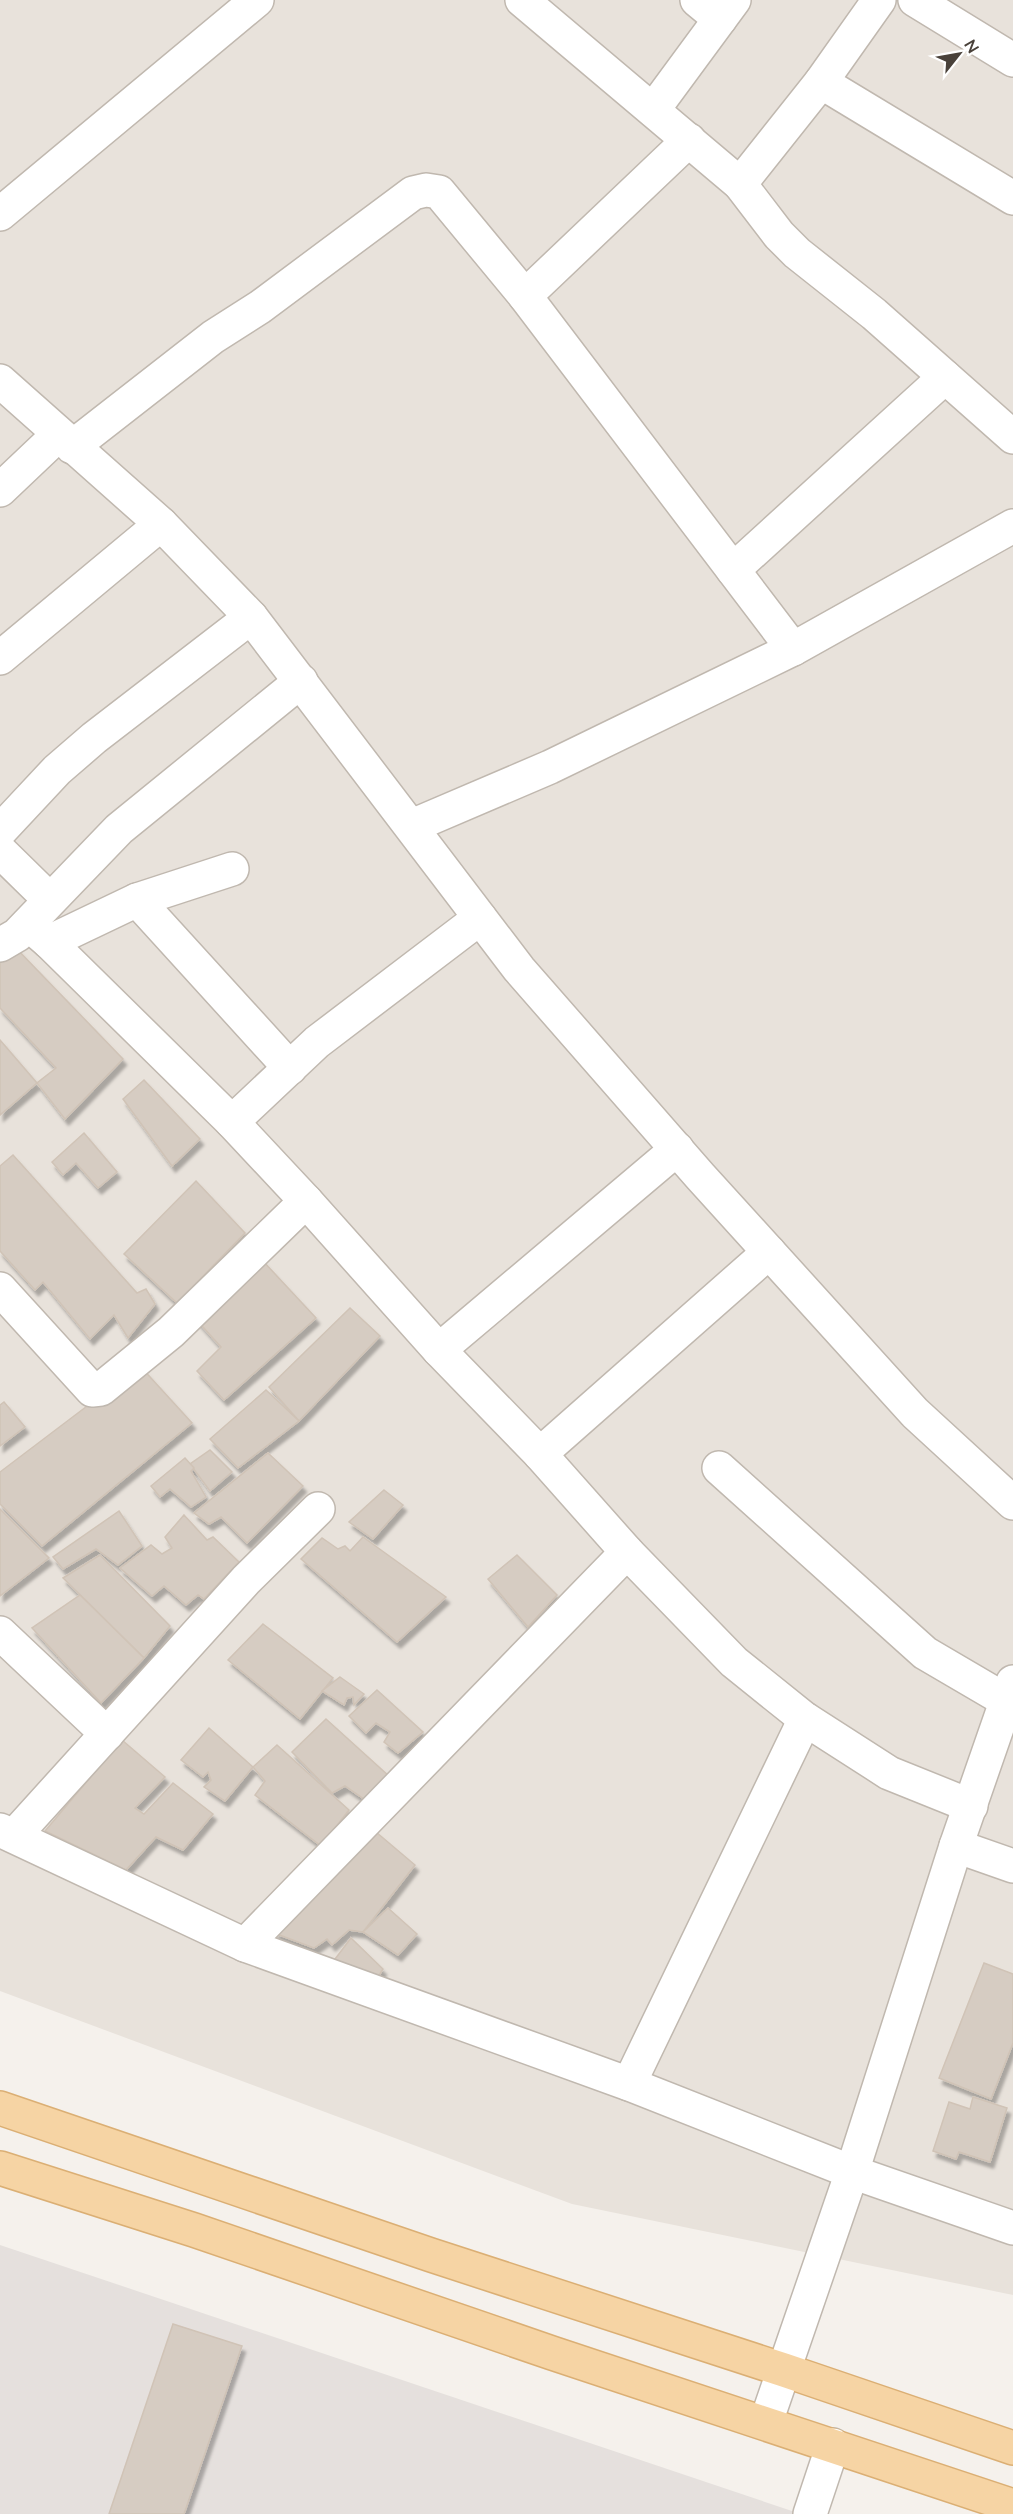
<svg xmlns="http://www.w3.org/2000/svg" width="1013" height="2514" viewBox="0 0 1013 2514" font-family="Lato,sans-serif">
  <defs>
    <filter id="shadow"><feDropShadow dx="3.5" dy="6" stdDeviation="1.5" flood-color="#0004"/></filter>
  </defs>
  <rect width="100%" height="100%" fill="#f5f1ec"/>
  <path fill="#e8e2db" d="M0 0H1013V2295L572 2204 0 1991Z"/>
  <path fill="#e5e0dd" d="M0 2245 801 2514H0Z"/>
  <g fill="#d6ccc2" stroke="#d0c3b6" stroke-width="1.5" filter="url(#shadow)">
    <path d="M14 946 123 1059 65 1119 37 1083 56 1068 0 1008V961Z"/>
    <path d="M0 1040 37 1083 0 1115Z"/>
    <path d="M144 1080 200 1139 172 1166 123 1099Z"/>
    <path d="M84 1133 117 1172 98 1188 76 1163 63 1175 52 1162Z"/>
    <path d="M13 1155 137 1293 146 1289 155 1304 128 1338 114 1315 90 1339 43 1282 35 1290 0 1251V1166Z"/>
    <path d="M196 1181 245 1233 177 1303 124 1254Z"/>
    <path d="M262 1260 316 1318 224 1400 197 1371 221 1347 194 1317Z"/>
    <path d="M350 1308 380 1336 299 1421 269 1387Z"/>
    <path d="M140 1366 192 1423 42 1546 0 1504V1472Z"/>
    <path d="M266 1390 299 1421 238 1468 210 1439Z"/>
    <path d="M4 1402 25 1427 0 1446V1405Z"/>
    <path d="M210 1450 232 1472 210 1491 190 1464Z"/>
    <path d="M268 1453 303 1486 247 1543 221 1517 209 1524 194 1513Z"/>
    <path d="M185 1458 194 1468 191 1471 206 1497 191 1507 170 1489 160 1497 151 1486Z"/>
    <path d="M384 1490 403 1505 373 1539 349 1522Z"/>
    <path d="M0 1509 49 1558 0 1596Z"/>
    <path d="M119 1511 142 1546 118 1565 96 1549 63 1569 53 1557Z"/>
    <path d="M184 1515 207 1540 213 1537 239 1562 204 1599 198 1595 186 1605 164 1586 152 1596 120 1568 151 1545 162 1554 172 1548 165 1537Z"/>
    <path d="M363 1537 446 1597 397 1642 301 1559 322 1538 338 1549 345 1546 350 1551Z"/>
    <path d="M100 1555 170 1626 144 1658 63 1578Z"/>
    <path d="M517 1555 557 1595 528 1627 488 1579Z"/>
    <path d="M80 1595 144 1658 101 1703 32 1628Z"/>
    <path d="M263 1624 333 1678 300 1719 228 1660Z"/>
    <path d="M340 1677 364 1694 354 1705 353 1697 347 1698 344 1705 322 1691Z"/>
    <path d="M377 1690 423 1732 398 1753 384 1742 390 1732 376 1723 366 1733 349 1716Z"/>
    <path d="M326 1719 390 1777 364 1799 345 1786 332 1793 292 1752Z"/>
    <path d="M209 1728 253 1767 225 1801 204 1787 211 1780 208 1772 203 1777 181 1760Z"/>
    <path d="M122 1740 165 1777 135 1808 144 1814 173 1783 213 1814 183 1850 156 1837 126 1870 45 1831Z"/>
    <path d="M277 1745 349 1810 321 1846 255 1795 265 1781 253 1767Z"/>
    <path d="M376 1832 415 1865 363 1932 349 1930 332 1945 327 1939 314 1948 274 1933Z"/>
    <path d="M388 1908 417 1934 398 1955 363 1932Z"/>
    <path d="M351 1938 383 1969 371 1988 332 1963Z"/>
    <path d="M984 1963 1013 1974V2043L991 2099 939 2078Z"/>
    <path d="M973 2097 1007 2108 990 2162 959 2152 956 2159 933 2151 949 2102 970 2109Z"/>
    <path d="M173 2324 242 2346 184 2514H109Z"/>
  </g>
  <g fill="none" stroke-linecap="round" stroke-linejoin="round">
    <defs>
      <g id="street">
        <path d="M522 0 740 184 779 235 797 253 874 314 1013 437"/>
        <path d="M697 0 720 19"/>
        <path d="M915 0 1013 60"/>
        <path d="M821 82 1013 198"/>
        <path d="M653 110 734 0"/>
        <path d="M740 184 821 82 879 0"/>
        <path d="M0 214 257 0"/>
        <path d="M525 296 689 140"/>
        <path d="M0 381 161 524 251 617 519 969 700 1176 915 1413 1013 1503"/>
        <path d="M72 447 213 337 260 307 413 193 426 190 439 192 525 296 793 649"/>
        <path d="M0 490 58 435"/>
        <path d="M733 570 945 377"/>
        <path d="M0 658 161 524"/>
        <path d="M412 826 550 767 793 649 1013 526"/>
        <path d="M0 831 57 770 94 738 251 617"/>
        <path d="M0 851 50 900"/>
        <path d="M137 900 290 1068"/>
        <path d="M28 924 49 942 232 1122 306 1201 439 1350 540 1454 627 1552 734 1662 805 1719 889 1773 971 1806"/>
        <path d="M49 942 137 900 232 869"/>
        <path d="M0 945 17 935 119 829 301 681"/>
        <path d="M232 1122 317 1042 480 918"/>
        <path d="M0 1289 92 1390 101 1389 171 1332 306 1201"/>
        <path d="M439 1350 677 1149"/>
        <path d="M540 1454 769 1252"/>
        <path d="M719 1468 925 1653 1007 1701"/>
        <path d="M0 1633 107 1734"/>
        <path d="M0 1830 245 1945 629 2084 852 2172 1013 2228"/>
        <path d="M14 1836 246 1580 318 1509"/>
        <path d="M956 1846 1013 1866"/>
        <path d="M245 1945 627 1552"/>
        <path d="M629 2084 805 1719"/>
        <path d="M766 2422 852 2172 956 1846 1013 1682"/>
        <path d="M810 2514 833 2445"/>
      </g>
      <g id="primary">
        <path d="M0 2108 431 2255 784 2370 1013 2448"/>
        <path d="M0 2168 194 2230 552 2353 1013 2506"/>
      </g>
    </defs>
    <use href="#street" stroke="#c0b8af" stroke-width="36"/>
    <use href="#primary" stroke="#dbaf74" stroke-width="36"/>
    <use href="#street" stroke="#fff" stroke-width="33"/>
    <use href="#primary" stroke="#f6d4a4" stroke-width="33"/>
  </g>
  <g transform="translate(959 54) rotate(59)" stroke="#ffffff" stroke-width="4.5" paint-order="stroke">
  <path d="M0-4.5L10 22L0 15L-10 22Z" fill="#49413a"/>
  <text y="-9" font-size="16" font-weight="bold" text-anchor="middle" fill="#49413a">N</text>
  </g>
</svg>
